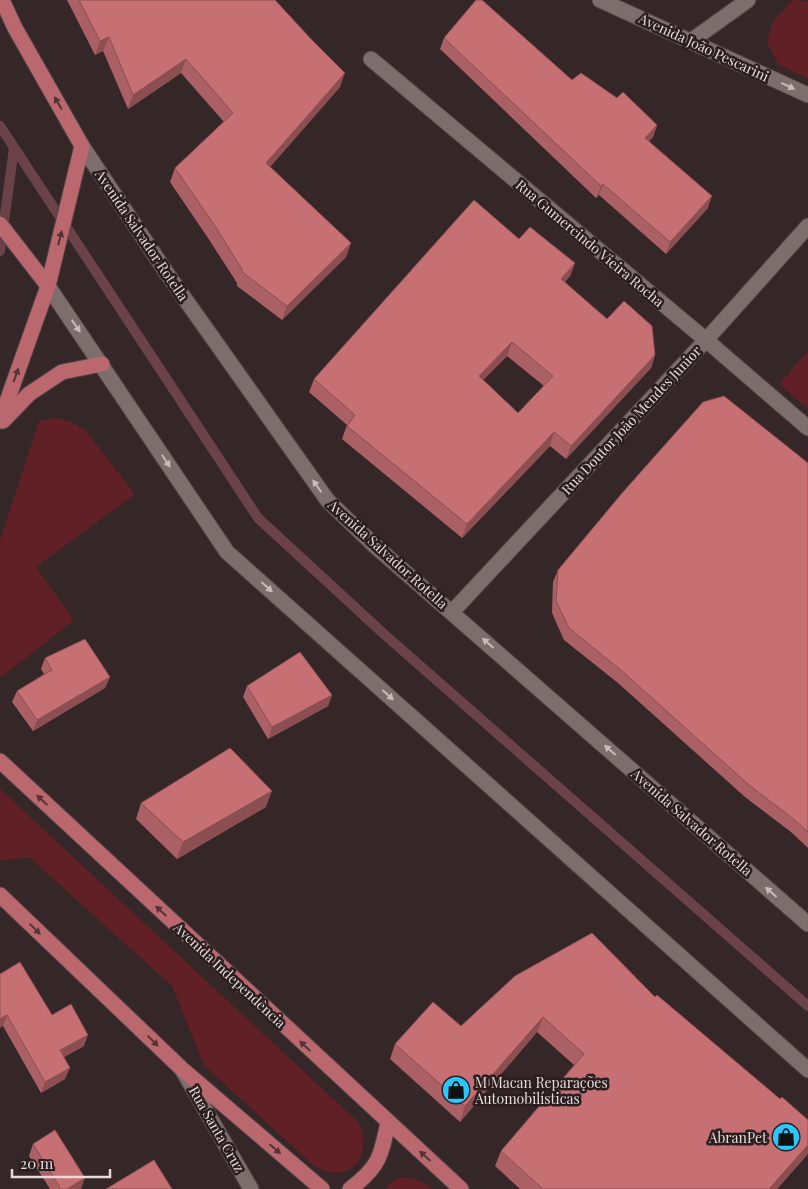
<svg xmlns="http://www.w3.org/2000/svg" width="808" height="1189" viewBox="0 0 808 1189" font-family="'Playfair Display',serif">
  <rect width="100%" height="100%" fill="#352627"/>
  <g fill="#611f26">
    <path d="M793 0 808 1V79L778 64 767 43 773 21Z"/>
    <path d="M808 351V409L779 384Z"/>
    <path d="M54 418 70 421 86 431 135 494 36 567 74 620 0 678V541L39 421Z"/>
    <path d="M0 789 358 1122C369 1141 363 1172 336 1173 329 1173 321 1169 314 1166L204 1065 172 986 29 857 0 861Z"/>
    <path d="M402 1177C414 1178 423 1181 432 1189H385L393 1181Z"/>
  </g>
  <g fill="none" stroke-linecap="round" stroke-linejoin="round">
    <g stroke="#6c4249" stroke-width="10">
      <path d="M0 126 258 518 385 635 808 1006"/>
      <path d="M0 251 14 148"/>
    </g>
    <defs>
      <g id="minor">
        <path d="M600 0 808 95"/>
        <path d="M691 41 748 0"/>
        <path d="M371 59 706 340 808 428"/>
        <path d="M82 146 168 275 328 501 374 545 808 924"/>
        <path d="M48 286 227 552 808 1070"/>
        <path d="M452 612 706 340 808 226"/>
        <path d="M183 1071 251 1189"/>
      </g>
      <g id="major">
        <path d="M0 224 48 286"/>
        <path d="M0 421 48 286 82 146 15 28 2 0"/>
        <path d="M3 421 29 394 62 372 102 364"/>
        <path d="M0 761 461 1189"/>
        <path d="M0 895 182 1069 322 1189"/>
        <path d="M350 1189C379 1167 381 1157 388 1122"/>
      </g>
    </defs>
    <use href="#minor" stroke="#514445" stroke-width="17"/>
    <use href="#major" stroke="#514445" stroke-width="17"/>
    <use href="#minor" stroke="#7e6d6d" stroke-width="15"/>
    <use href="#major" stroke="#ba686e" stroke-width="15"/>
  </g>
  <g fill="#aa6064" fill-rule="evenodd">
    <path d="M67 0H275L340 87 270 167 351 243 346 257 282 320 237 286V283L208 238 170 182 175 168 224 122 181 73 128 109 103 51 95 55Z"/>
    <path d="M444 38 572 80 617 98 657 125 653 137 649 141 708 208 666 254 599 195 596 198 440 49Z"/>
    <path d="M519 239 575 263 570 276 565 282 607 319 655 355 651 368 566 459 550 446 462 538 342 439 347 425 309 392 314 379ZM507 356 544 386 518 413 483 380Z"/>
    <path d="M808 463V848L791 832 745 797 618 683 564 640 552 613 553 582 558 570Z"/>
    <path d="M45 658 110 677 105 688 33 731 12 702 17 691 44 674 41 669Z"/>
    <path d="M247 686 332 695 328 706 268 739 243 697Z"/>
    <path d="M141 803 266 807 177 859 136 819Z"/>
    <path d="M0 974 52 1015 84 1046 64 1057 65 1079 41 1093 3 1026Z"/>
    <path d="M655 997 780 1099 808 1120V1153L807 1155 777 1189H520L495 1166 501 1151 574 1065 537 1032 460 1122 390 1059 395 1044 461 1026Z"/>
    <path d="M33 1144 81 1189H50L29 1156Z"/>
  </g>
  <g fill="#8b4e51">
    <path d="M109 37 103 51 95 55 100 41Z"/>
    <path d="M186 59 181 73 128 109 133 95Z"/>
    <path d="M345 73 340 87 261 177 266 163Z"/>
    <path d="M657 125 653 137 641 150 645 138Z"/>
    <path d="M603 184 599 195 596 198 601 186Z"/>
    <path d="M712 196 708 208 666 254 670 242Z"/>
    <path d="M351 243 346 257 282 320 287 306Z"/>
    <path d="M575 263 570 276 556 292 561 279Z"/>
    <path d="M512 342 507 356 474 389 479 376Z"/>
    <path d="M655 355 651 368 566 459 571 446Z"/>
    <path d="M554 432 550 446 462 538 467 524Z"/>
    <path d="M110 677 105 688 33 731 37 720Z"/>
    <path d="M332 695 328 706 268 739 272 727Z"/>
    <path d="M272 791 266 807 177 859 183 842Z"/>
    <path d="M7 1015 3 1026 0 1028V1019Z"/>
    <path d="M543 1017 537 1032 460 1122 465 1106Z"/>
    <path d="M88 1035 84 1046 55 1062 60 1050Z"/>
    <path d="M70 1068 65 1079 41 1093 45 1082Z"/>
    <path d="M808 1145V1153L807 1155 777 1189H769Z"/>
    <path d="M85 1178 81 1189H67Z"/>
  </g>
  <g fill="#c67074" stroke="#8b4e51" fill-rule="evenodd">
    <path d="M79 0H275L311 39 345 73 266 163 351 243 287 306 242 272V269L213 223 175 168 233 113 186 59 133 95 109 37 100 41Z"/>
    <path d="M476 0H482L572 80 581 73 617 98 623 92 657 125 645 138 712 196 670 242 603 184 601 186 444 38Z"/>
    <path d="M474 200 519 239 530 227 575 263 561 279 607 319 624 301 652 326 655 355 571 446 554 432 467 524 347 426 355 415 314 379ZM512 342 553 376 518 413 479 376Z"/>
    <path d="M724 396 808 463V832L795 820 749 785 622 671 569 628 556 601 558 570 623 492 703 402Z"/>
    <path d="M85 639 110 677 37 720 17 691 52 670 45 658Z"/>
    <path d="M300 652 332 695 272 727 247 686Z"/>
    <path d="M230 748 272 791 183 842 141 803Z"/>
    <path d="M592 933 655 997 657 995 780 1099 782 1097 808 1120V1145L769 1189H543L501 1151 584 1054 543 1017 465 1106 395 1044 433 1002 461 1026 515 976Z"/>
    <path d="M20 962 52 1015 71 1004 88 1035 60 1050 70 1068 45 1082 7 1015 0 1019V974Z"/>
    <path d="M55 1130 85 1178 67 1189H61L33 1144Z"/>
    <path d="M154 1160 172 1189H106Z"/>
  </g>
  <defs><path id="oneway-solid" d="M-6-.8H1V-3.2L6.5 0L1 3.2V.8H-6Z" transform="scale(1.25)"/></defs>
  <g fill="#c7bbbb">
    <use href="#oneway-solid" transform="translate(788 86) rotate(25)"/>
    <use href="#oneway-solid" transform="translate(76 326) rotate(55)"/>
    <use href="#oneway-solid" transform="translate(166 461) rotate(56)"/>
    <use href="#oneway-solid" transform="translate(317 486) rotate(-125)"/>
    <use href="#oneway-solid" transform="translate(267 587) rotate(42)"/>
    <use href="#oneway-solid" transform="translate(488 643) rotate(-139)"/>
    <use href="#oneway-solid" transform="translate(388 695) rotate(42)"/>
    <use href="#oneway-solid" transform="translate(610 750) rotate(-139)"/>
    <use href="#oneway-solid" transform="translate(771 892) rotate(-139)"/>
  </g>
  <g fill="#553435">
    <use href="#oneway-solid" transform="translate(58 103) rotate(-120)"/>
    <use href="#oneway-solid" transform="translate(60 238) rotate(-76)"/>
    <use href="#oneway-solid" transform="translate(16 375) rotate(-70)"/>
    <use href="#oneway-solid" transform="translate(42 800) rotate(-137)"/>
    <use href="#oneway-solid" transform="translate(161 911) rotate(-137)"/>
    <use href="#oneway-solid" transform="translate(35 929) rotate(44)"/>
    <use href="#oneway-solid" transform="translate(153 1041) rotate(44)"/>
    <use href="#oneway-solid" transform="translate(305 1046) rotate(-137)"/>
    <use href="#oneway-solid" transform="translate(275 1149) rotate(41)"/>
    <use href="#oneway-solid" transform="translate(425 1156) rotate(-138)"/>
  </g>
  <defs>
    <symbol id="shop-disc" viewBox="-11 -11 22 22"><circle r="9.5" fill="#27c8ff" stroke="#2a1d1d"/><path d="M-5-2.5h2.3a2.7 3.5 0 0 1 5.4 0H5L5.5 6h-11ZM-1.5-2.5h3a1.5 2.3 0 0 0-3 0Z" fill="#111"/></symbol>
  </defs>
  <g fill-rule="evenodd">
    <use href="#shop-disc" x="440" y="1074" width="32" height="32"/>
    <use href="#shop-disc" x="770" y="1121" width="32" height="32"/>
  </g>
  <g text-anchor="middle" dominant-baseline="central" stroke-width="5" stroke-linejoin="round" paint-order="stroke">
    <g font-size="14" fill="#e6dcdc" stroke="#2a1d1d">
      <text transform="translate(704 47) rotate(25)">Avenida João Pescarini</text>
      <text transform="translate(142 235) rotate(56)">Avenida Salvador Rotella</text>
      <text transform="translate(590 243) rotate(40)">Rua Gumercindo Vieira Rocha</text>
      <text transform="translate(631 420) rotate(-47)">Rua Doutor João Mendes Junior</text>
      <text transform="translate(388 554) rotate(42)">Avenida Salvador Rotella</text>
      <text transform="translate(692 822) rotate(41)">Avenida Salvador Rotella</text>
      <text transform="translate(230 975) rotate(43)">Avenida Independência</text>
      <text transform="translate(217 1129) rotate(60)">Rua Santa Cruz</text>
    </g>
    <g font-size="14" fill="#e6dcdc" stroke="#2a1d1d" text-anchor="start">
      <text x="475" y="1082">M Macan Reparações<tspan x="475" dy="16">Automobilísticas</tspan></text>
      <text x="767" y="1137" text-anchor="end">AbranPet</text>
    </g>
  </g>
  <path d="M12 1169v8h98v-8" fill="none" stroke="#e6dcdc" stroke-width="2.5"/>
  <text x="20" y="1169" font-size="15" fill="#e6dcdc" stroke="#2a1d1d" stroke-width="4" paint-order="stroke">20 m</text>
</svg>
